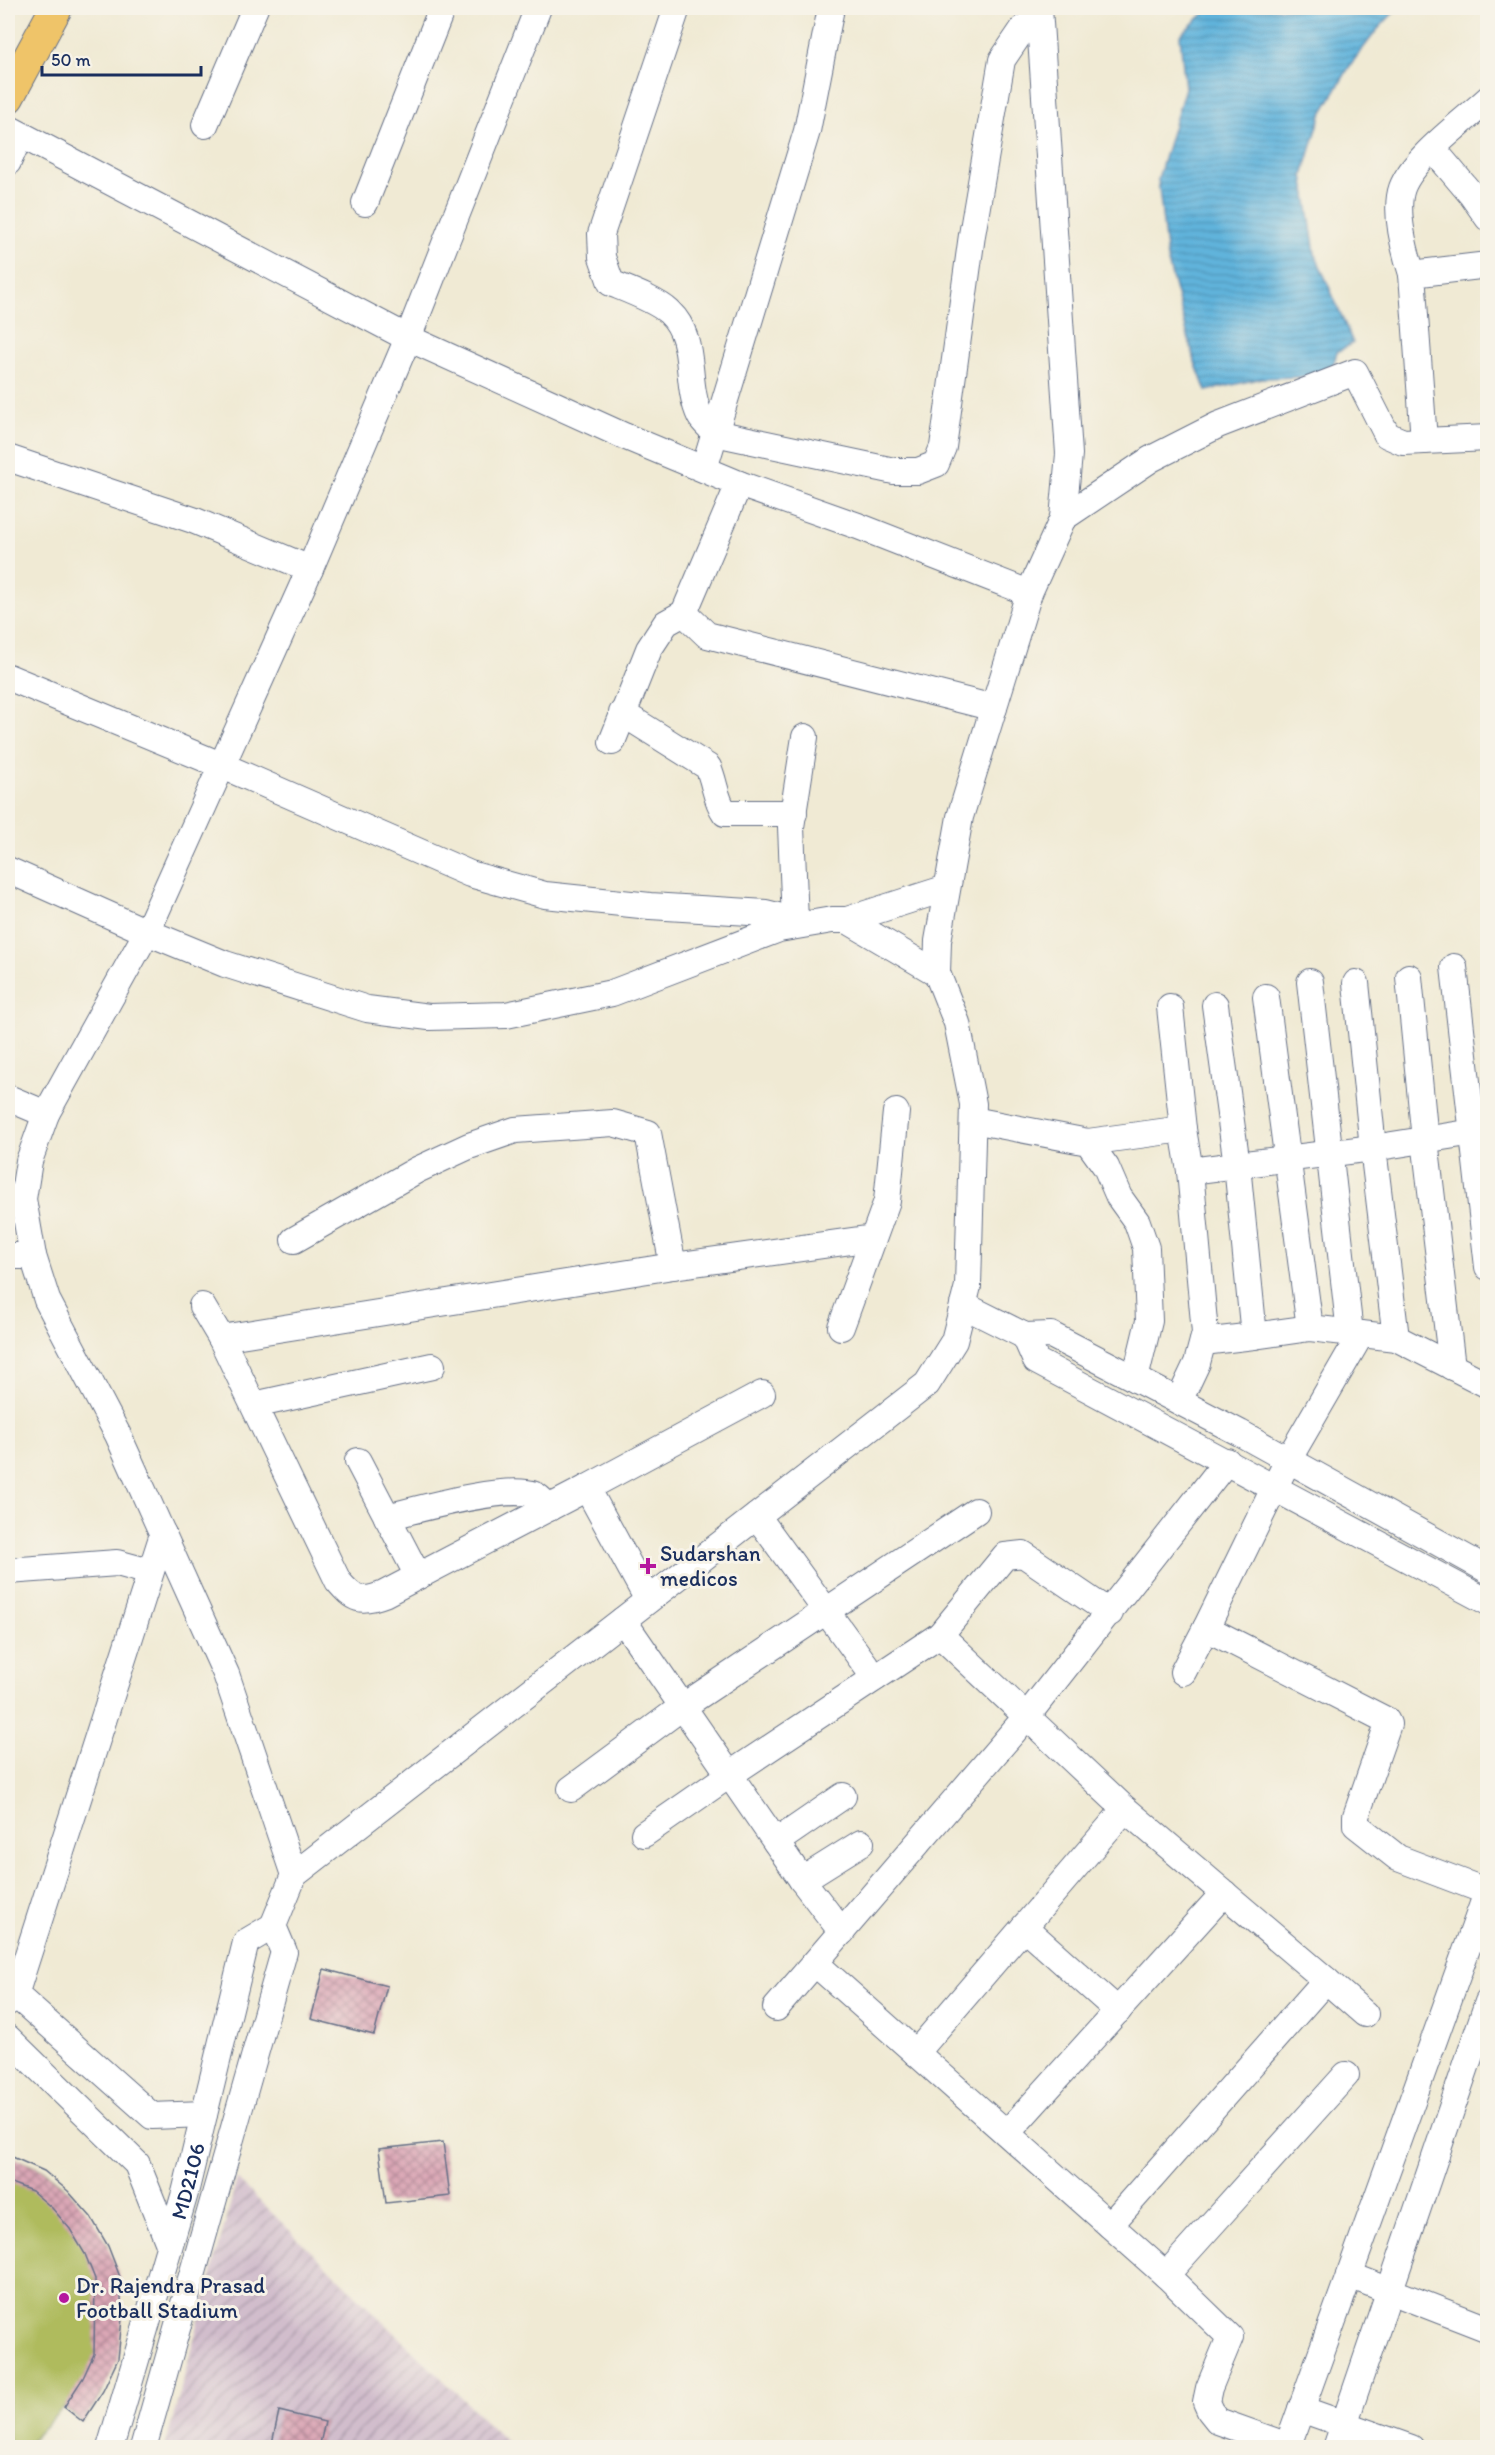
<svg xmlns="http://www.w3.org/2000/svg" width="1495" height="2455" viewBox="0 0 1495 2455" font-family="Itim,sans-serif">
  <defs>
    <pattern id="industrial-furrows" width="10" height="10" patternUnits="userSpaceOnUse" patternTransform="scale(1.5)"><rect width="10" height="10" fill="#d1bdcc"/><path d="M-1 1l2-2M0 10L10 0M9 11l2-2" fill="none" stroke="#a99aa9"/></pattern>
    <pattern id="water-rules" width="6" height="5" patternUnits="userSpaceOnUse" patternTransform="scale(1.5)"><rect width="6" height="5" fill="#60b4dc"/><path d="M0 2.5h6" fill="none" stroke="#4e93b6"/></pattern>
    <pattern id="building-cross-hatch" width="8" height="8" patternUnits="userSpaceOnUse" patternTransform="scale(1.5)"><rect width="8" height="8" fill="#dba7b6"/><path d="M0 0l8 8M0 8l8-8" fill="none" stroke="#b18897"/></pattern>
  </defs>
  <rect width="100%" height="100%" fill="#f7f3e8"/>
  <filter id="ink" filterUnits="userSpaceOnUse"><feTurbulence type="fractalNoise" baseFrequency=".0167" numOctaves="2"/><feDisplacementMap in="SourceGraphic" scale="12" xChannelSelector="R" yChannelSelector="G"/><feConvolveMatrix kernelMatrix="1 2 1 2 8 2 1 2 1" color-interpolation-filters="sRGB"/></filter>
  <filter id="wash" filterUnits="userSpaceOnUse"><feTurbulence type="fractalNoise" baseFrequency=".008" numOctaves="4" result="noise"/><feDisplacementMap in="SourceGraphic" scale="24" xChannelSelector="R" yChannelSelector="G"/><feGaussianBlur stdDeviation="1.35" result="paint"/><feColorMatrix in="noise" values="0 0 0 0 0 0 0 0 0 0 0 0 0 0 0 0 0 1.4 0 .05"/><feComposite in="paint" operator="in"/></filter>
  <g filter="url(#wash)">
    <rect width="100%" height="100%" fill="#f0ead4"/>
    <path fill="url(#industrial-furrows)" d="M237 2179 512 2447 165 2448Z"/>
    <path fill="#afbb5d" stroke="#65755e" stroke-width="1.5" d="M8 2156 44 2171 68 2191 108 2246 103 2391 83 2422 64 2407 25 2447H8Z"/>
    <path fill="url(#water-rules)" stroke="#3e729d" stroke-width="1.5" d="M1210 8H1398L1377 30 1351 64 1321 115 1303 175 1315 254 1353 343 1337 352 1330 376 1262 378 1206 391 1195 362 1167 258 1158 179 1185 88 1180 35Z"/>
    <g id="blocks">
      <g fill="url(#building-cross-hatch)">
        <path d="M324 1969 387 1986 374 2035 311 2019Z"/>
        <path d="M443 2142 450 2196 386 2203 379 2149Z"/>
        <path d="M8 2155 44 2171 68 2191 91 2217 108 2246 120 2277 122 2318 118 2359 103 2391 83 2422 64 2407 83 2378 94 2354 95 2279 85 2254 70 2229 52 2208 32 2191 8 2182Z"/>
        <path d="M279 2411 325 2422 319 2448H271Z"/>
      </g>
    </g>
  </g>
  <g filter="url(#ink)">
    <use href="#blocks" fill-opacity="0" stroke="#667087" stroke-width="1.5"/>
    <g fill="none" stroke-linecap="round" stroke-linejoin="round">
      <defs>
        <g id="minor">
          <path d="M677 8 601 234 602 257 611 283C628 290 656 300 669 312 698 339 684 382 700 416 703 422 711 428 715 433L894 471H918L936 464 943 447 972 235 1002 60 1023 29 1039 18"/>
          <path d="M205 125 255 8"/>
          <path d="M8 128 408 338 624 436 739 484 858 526 1029 593"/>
          <path d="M1433 149 1471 194 1488 218"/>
          <path d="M8 162 20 135"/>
          <path d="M365 203 442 8"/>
          <path d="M1412 274C1405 252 1394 211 1402 188 1413 158 1463 122 1488 99"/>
          <path d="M1424 441 1412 274 1488 265"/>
          <path d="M8 458 193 520 310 569"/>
          <path d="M704 469 807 131 831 8"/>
          <path d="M1063 518 1151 459 1218 425 1355 372 1387 435 1403 442 1488 438"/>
          <path d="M684 613 707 635 994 708"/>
          <path d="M8 677 223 766 470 874 545 895 650 906 766 913 802 922"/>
          <path d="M622 713 708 767C715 782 715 799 725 813H794"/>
          <path d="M612 742 649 649 666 623 684 613 739 484"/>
          <path d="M8 870 147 932 225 964 367 1009 429 1017 506 1015 612 993 779 929 832 920H847L947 888"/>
          <path d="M847 920 937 973"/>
          <path d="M795 921 791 827 805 737"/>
          <path d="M1454 967 1488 1267"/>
          <path d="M1409 977 1425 1140 1452 1367"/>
          <path d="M1310 982 1350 1333"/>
          <path d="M1356 983 1373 1148 1396 1338"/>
          <path d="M1266 997 1310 1328"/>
          <path d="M1170 1007 1183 1129"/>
          <path d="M8 1098 46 1114"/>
          <path d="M973 1120 1088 1142 1106 1167 1119 1197 1137 1222 1146 1248 1149 1321 1135 1379"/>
          <path d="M1474 1132 1373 1148 1237 1165 1254 1336 1310 1328 1396 1338 1488 1385"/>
          <path d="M1088 1142 1183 1129 1190 1171 1237 1165 1215 1005"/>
          <path d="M294 1240 417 1170 469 1146 515 1130 613 1123 648 1133 673 1266 873 1238"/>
          <path d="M8 1256H33"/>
          <path d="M963 1305 1025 1336 1051 1335 1240 1433 1488 1570"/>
          <path d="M202 1306 221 1338 338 1581C354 1600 361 1603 384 1594L587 1488 648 1600"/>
          <path d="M841 1327 887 1201 896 1112"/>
          <path d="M1361 1334 1288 1460 1206 1628 1386 1720 1388 1724 1356 1816V1825L1398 1858 1488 1892"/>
          <path d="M1025 1336 1036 1361 1488 1602"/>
          <path d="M221 1338 673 1266"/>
          <path d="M1203 1342 1254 1336"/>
          <path d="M1179 1401 1197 1363 1205 1333 1190 1171"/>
          <path d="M254 1405 432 1366"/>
          <path d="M358 1461 418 1576"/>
          <path d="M587 1488 762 1394"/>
          <path d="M757 1516 875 1678"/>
          <path d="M387 1517C419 1509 507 1484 535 1495 540 1497 545 1504 549 1508"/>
          <path d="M8 1571 117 1563 150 1572"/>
          <path d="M623 1620 802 1880 842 1932"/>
          <path d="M940 1635 1125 1809 1326 1980 1110 2225"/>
          <path d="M1183 1672 1206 1628"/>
          <path d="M571 1789 682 1707 976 1511"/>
          <path d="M644 1834 729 1775 940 1635 1005 1556 1023 1554 1110 1613"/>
          <path d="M776 1842 843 1796"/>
          <path d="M294 1875 226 1674 118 1435 47 1300 33 1256 23 1199 29 1161 46 1114 147 932 310 569 408 338 538 8"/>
          <path d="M802 1880 861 1843"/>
          <path d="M1024 1927 1118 2011"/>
          <path d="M815 1963 1166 2275 1346 2075"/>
          <path d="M1326 1980 1365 2014"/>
          <path d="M8 1988 152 2116 204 2114"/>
          <path d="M8 2002 15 1995 163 1534"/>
          <path d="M776 2008 1027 1716 1227 1461"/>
          <path d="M8 2038 137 2164 169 2244"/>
          <path d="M916 2053 1125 1809"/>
          <path d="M1007 2133 1224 1893"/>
          <path d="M1166 2275 1230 2337 1209 2388 1206 2402 1210 2411 1218 2421 1288 2446"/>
          <path d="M1349 2275 1488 2329"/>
          <path d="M1301 2409 1411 2448"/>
          <path id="s1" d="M110 2448 185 2193 246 1942 273 1926"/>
          <path d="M143 2448 284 1952 273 1926 294 1875 927 1384 954 1341 968 1286 973 1104 957 1023 937 973 938 941 960 817 1029 593 1063 518 1069 454 1039 8"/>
          <path d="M1287 2448 1488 1890"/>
          <path d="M1336 2448 1488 2002"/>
        </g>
        <path id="major" d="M8 97 56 8"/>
      </defs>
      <use href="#minor" stroke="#667087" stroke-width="28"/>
      <use href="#major" stroke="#667087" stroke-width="34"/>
      <use href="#minor" stroke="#fff" stroke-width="26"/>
      <use href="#major" stroke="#efc469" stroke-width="32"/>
    </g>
  </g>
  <g fill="#b5179e" stroke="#f7f3e8" stroke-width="2">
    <path d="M645 1557h6v6h6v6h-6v6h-6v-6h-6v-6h6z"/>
    <circle cx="64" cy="2298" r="6"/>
  </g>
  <g text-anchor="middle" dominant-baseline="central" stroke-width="6" stroke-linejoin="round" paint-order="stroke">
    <g font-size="22" fill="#1b2f5e" stroke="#f7f3e8" text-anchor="start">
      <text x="660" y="1553">Sudarshan<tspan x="660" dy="25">medicos</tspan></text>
      <text x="76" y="2285">Dr. Rajendra Prasad<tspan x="76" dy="25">Football Stadium</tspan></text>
    </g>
    <g font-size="22" fill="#1b2f5e" stroke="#f7f3e8">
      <text stroke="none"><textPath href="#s1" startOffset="278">MD2106</textPath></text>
    </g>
  </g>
  <rect width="1495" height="2455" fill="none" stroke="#f7f3e8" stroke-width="30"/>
  <path d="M42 66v9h159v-9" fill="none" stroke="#1b2f5e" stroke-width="3"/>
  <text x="51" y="66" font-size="18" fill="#1b2f5e" stroke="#f7f3e8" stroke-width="4.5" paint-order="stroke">50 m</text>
</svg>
